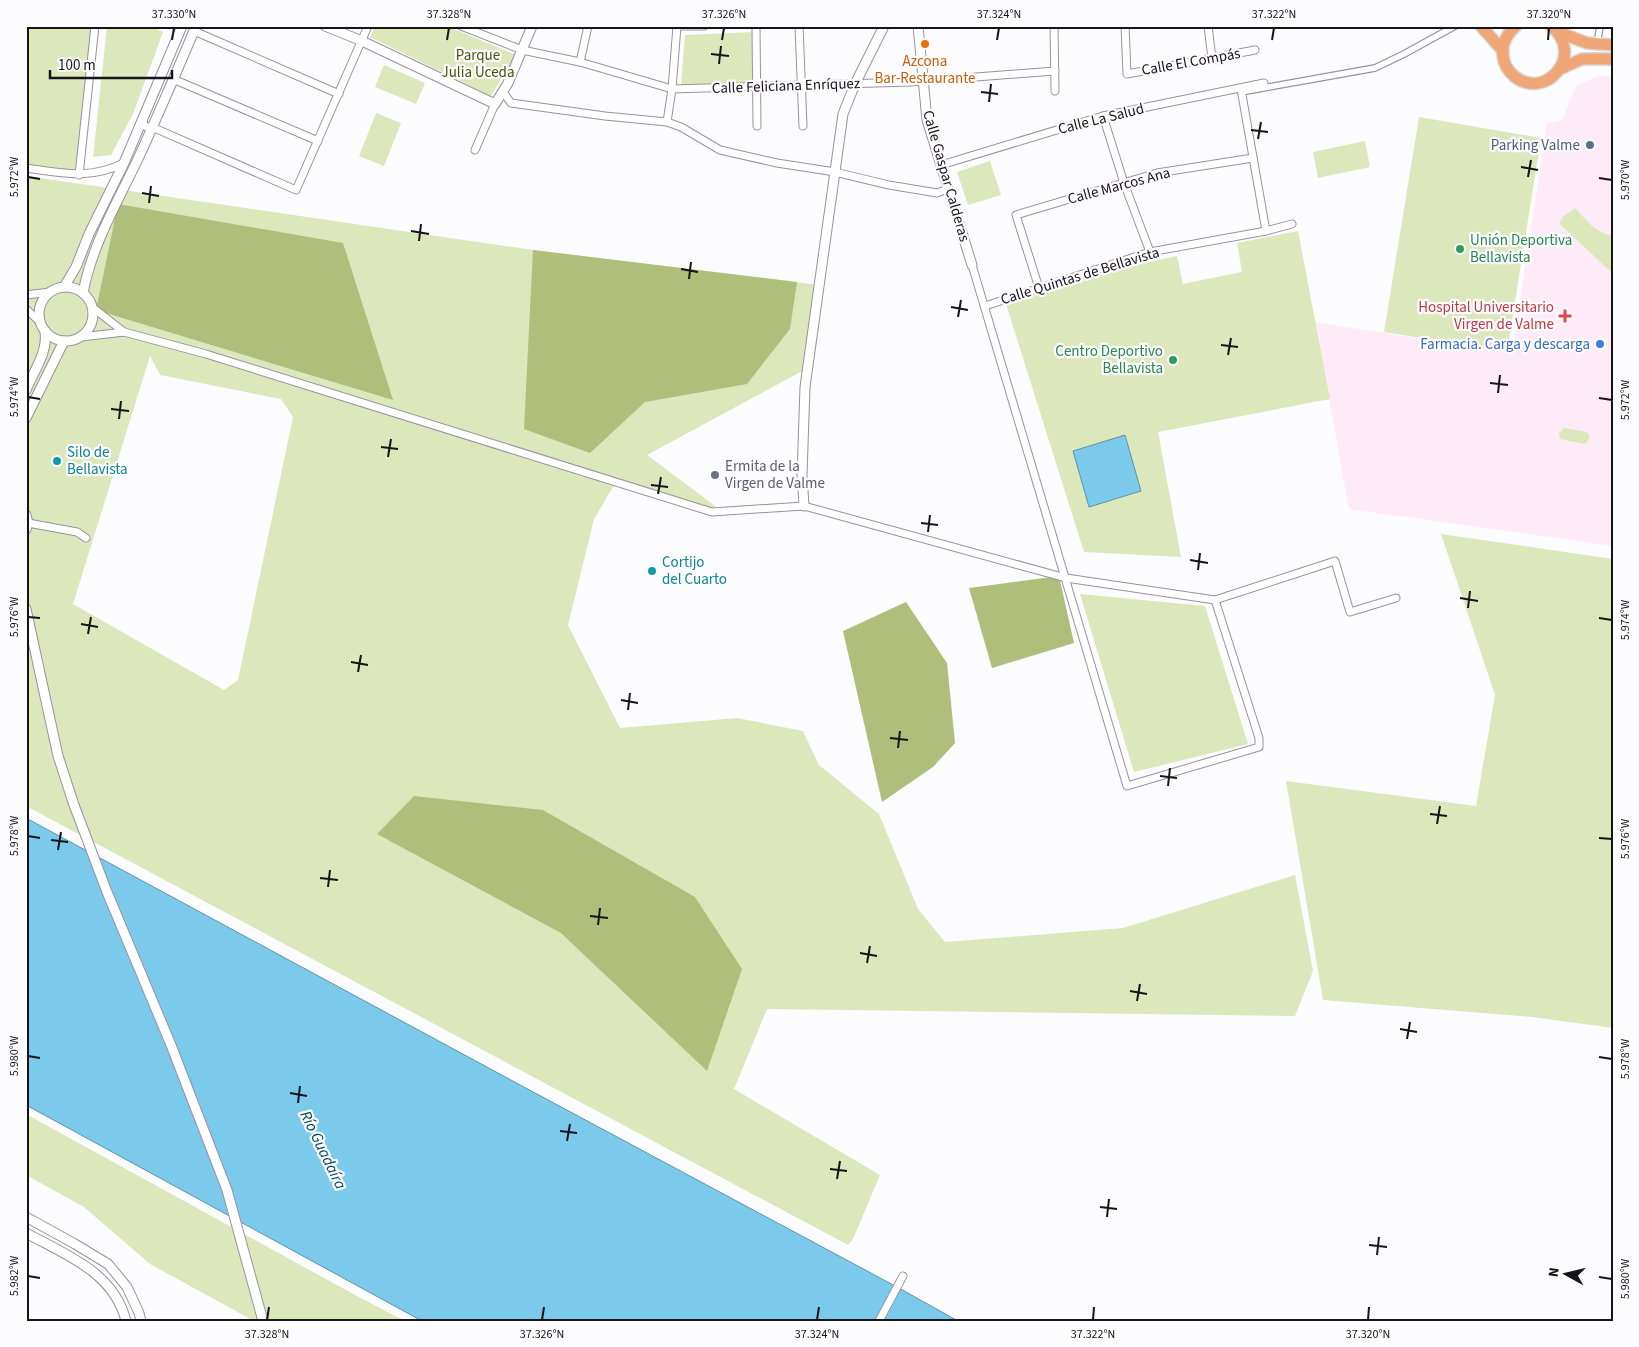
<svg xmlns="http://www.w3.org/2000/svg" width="1639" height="1347" viewBox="0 0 1639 1347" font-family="'Source Sans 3',sans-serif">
  <rect width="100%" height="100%" fill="#fcfbfe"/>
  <path fill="#fdecf7" d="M1600 75 1613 77V546L1349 509 1315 322 1512 353 1547 123 1562 120 1576 86Z"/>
  <g fill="#dce7bc" fill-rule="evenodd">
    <path d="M26 26H95L81 171 26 170Z"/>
    <path d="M107 26H150L163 32 133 114 111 155 93 157Z"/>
    <path d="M375 26H447L516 55 491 96 370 37Z"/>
    <path d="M753 32 756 84 681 85 685 35Z"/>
    <path d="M384 65 425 83 416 104 375 87Z"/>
    <path d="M376 113 401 123 384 166 359 156Z"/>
    <path d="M1419 117 1541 138 1507 352 1384 332Z"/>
    <path d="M1365 141 1370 167 1318 178 1313 152Z"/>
    <path d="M990 161 1001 195 968 205 957 172Z"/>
    <path d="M26 176 533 250 819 285 808 368 647 455 723 512 616 482 594 519 568 625 620 728 737 718 803 731 819 765 879 814 918 909 945 942 1123 928 1295 875 1313 971 1295 1016 767 1009 734 1089 880 1175 853 1239 848 1245 26 806ZM150 356 160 375 281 399 293 417 238 680 224 690 73 604Z"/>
    <path d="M1575 208C1586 220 1596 233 1613 236V274L1559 223 1563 217Z"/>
    <path d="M1298 231 1330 399 1158 432 1181 557 1084 552 1006 304 1131 266 1177 256 1183 284 1242 272 1237 243Z"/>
    <path d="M1564 428 1587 432 1590 438 1585 444 1560 439 1559 433Z"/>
    <path d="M1441 534 1613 559V1028L1532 1017 1323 1000 1286 781 1476 806 1495 695Z"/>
    <path d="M1080 594 1205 606 1248 744 1134 772Z"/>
    <path d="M26 1114 355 1295 405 1321H254L150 1264 84 1207 26 1175Z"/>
  </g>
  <g fill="#afbe7b">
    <path d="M118 204 343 243 393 400 96 310Z"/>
    <path d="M533 250 797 282 790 329 747 384 645 402 590 453 524 429Z"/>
    <path d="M1059 576 1074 643 992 668 969 588Z"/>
    <path d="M906 602 947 663 955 743 933 767 882 802 843 631Z"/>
    <path d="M414 796 543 810 695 897 742 969 707 1071 561 933 377 834Z"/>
  </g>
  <g fill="#7bc9eb" stroke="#5d93ac">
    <path d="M1125 435 1141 491 1089 507 1073 451Z"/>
    <path d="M26 818 522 1086 897 1287 958 1321H422L26 1105Z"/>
  </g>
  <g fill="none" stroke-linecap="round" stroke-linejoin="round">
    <defs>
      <g id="pedestrian">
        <path d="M1597 44 1600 26"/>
        <path d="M1241 92 1375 68 1404 54 1455 26"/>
      </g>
      <g id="minor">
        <path d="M461 26 522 50 580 62 672 89 911 82 1055 71"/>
        <path d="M675 26H704"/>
        <path d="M756 26 757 126"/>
        <path d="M799 26 803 126"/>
        <path d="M1054 26 1055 91"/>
        <path d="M1125 26 1127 74 1255 50"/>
        <path d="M1208 26 1212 58"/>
        <path d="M194 31 339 94"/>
        <path d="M580 62 588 26"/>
        <path d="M173 79 318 141"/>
        <path d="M1241 89 1266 231"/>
        <path d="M503 92 511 103 605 116 667 122 681 127 720 150 777 163 835 172 889 185 937 193 948 189"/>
        <path d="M1103 116 1124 183 1150 252"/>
        <path d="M143 119V123L146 127H152L296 190 368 26"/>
        <path d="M667 122 672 89 677 26"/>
        <path d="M475 150 495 104"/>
        <path d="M941 165 1103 116 1264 83"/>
        <path d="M26 168C62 173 90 180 124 163"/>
        <path d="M79 175 95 26"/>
        <path d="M972 265 1127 786 1259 747V738L1215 600"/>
        <path d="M1039 288 1016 215 1157 173 1253 158"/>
        <path d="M26 295 50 292"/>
        <path d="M985 306 1150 252 1266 231 1292 224"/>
        <path d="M92 307 124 332"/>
        <path d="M26 309 40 322"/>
        <path d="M81 337 124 332 206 354 712 512 804 506 1066 578 1215 600 1335 561 1350 612 1396 598"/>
        <path d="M28 523 77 532 86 538"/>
        <path d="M879 1321 903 1276"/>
      </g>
      <g id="tertiary">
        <path d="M325 26 362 41 495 104 508 83 532 26"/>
        <path d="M918 26 927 120 972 265"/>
        <path d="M64 287 76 267 89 234 124 163 182 26"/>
        <circle cx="66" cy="314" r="27"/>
        <path d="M83 293C92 245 117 203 138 159 158 115 177 71 196 26"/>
        <path d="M26 390C34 370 48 353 45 331"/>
        <path d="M26 418 64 341"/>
        <path d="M804 506 802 475 805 387 843 114 855 84 884 26"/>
        <path d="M26 515 28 523 26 529"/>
        <path d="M26 609 58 756 74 805 107 892 171 1045 227 1190 263 1321"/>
        <path d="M26 1217 75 1244 108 1264 127 1287 139 1313 141 1321"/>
        <path d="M26 1233C66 1255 114 1272 126 1321"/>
      </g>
      <g id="primary">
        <path d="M1481 26 1503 51"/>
        <path d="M1516 26C1507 34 1501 44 1503 56 1504 64 1508 71 1514 76 1546 102 1586 54 1551 26"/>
        <path d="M1558 32 1587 43 1613 45"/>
        <path d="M1560 69 1582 59H1613"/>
      </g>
    </defs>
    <use href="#pedestrian" stroke="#99919f" stroke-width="8"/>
    <use href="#minor" stroke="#99919f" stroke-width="9"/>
    <use href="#tertiary" stroke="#99919f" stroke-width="11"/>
    <use href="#primary" stroke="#dad9da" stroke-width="14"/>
    <use href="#pedestrian" stroke="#fff" stroke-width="5.5"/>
    <use href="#minor" stroke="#fff" stroke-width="7"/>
    <use href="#tertiary" stroke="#fff" stroke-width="9"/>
    <use href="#primary" stroke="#f1a677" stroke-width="11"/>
  </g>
  <path fill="none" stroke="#171419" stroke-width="2" d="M172 40 174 28M447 40 449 28M722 40 724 28M997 40 999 28M1272 40 1274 28M1548 40 1549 28M711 54 729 56M719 64 721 46M981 92 998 94M989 102 991 84M1251 130 1268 132M1258 139 1261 122M1521 167 1538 170M28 177 40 179M1528 177 1531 160M1599 178 1612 180M142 193 159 196M149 203 151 186M411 231 429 234M419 241 421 224M681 269 698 272M689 279 691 262M951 307 968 310M958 317 961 300M1221 345 1238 347M1228 355 1231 338M1490 383 1508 385M1498 393 1500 375M28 397 40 399M1599 398 1612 400M111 409 129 411M119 419 121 401M381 447 398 449M388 457 391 439M651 485 668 487M658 494 661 477M921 523 938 525M928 532 930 515M1190 560 1208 563M1198 570 1200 553M1460 598 1478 601M1468 608 1470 591M28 617 40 618M1599 618 1612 620M81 624 98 627M88 634 91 617M351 662 368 665M358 672 361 655M621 700 638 703M628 710 630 693M890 738 908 740M898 748 900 731M1160 776 1177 778M1168 786 1170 768M1430 814 1447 816M1437 824 1440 806M28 836 40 838M1599 838 1612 839M51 840 68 842M58 850 61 832M320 878 338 880M328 887 330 870M590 916 608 918M598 925 600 908M860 953 877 956M867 963 870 946M1130 991 1147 994M1137 1001 1140 984M1400 1029 1417 1032M1407 1039 1410 1022M28 1056 40 1058M1599 1057 1612 1059M290 1093 307 1096M298 1103 300 1086M560 1131 577 1133M567 1141 570 1124M830 1169 847 1171M837 1179 840 1161M1100 1207 1117 1209M1107 1217 1109 1199M1369 1245 1387 1247M1377 1255 1379 1237M28 1276 40 1278M1599 1277 1612 1279M267 1320 269 1307M542 1320 544 1307M817 1320 819 1307M1093 1320 1094 1307M1368 1320 1369 1307"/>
  <circle fill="#e8710a" stroke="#fcfbfe" stroke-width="2" cx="925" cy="44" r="5"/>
  <circle fill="#5c6f8a" stroke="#fcfbfe" stroke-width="2" cx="1590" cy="145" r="5"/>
  <g fill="#2e9e5b" stroke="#fcfbfe" stroke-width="2">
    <circle cx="1460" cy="249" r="5"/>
    <circle cx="1173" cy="360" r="5"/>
  </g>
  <path fill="#e0444e" stroke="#fcfbfe" stroke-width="2" d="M1562.5 308.5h5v5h5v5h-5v5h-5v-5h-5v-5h5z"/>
  <circle fill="#3f7fe0" stroke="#fcfbfe" stroke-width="2" cx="1600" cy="344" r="5"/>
  <g fill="#0f9aa8" stroke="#fcfbfe" stroke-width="2">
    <circle cx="57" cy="461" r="5"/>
    <circle cx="652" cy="571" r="5"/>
  </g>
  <circle fill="#6b7280" stroke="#fcfbfe" stroke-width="2" cx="715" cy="475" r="5"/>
  <g text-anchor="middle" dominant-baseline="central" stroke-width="4.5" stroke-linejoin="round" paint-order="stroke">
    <g font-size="15" fill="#485404" stroke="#fcfbfe">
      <text x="478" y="55">Parque<tspan x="478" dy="17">Julia Uceda</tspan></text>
    </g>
    <g font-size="15" fill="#c56008" stroke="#fcfbfe">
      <text x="925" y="61">Azcona<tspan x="925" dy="17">Bar-Restaurante</tspan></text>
    </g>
    <g font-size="15" fill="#171419" stroke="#fcfbfe">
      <text transform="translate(1191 62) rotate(-10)">Calle El Compás</text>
      <text transform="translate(786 86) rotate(-2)">Calle Feliciana Enríquez</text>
      <text transform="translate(1101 119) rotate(-14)">Calle La Salud</text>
      <text transform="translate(946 176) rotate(74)">Calle Gaspar Calderas</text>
      <text transform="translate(1119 186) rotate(-15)">Calle Marcos Ana</text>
      <text transform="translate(1080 276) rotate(-17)">Calle Quintas de Bellavista</text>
    </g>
    <g font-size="15" fill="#4e5e75" stroke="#fcfbfe" text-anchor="end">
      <text x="1580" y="145">Parking Valme</text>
    </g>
    <g font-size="15" fill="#27864d" stroke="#fcfbfe" text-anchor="start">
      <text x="1470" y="240">Unión Deportiva<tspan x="1470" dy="17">Bellavista</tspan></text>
      <text x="1163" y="351" text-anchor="end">Centro Deportivo<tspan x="1163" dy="17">Bellavista</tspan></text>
    </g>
    <g font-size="15" fill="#be3a42" stroke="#fcfbfe" text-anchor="end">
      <text x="1554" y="307">Hospital Universitario<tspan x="1554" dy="17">Virgen de Valme</tspan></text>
    </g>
    <g font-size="15" fill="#366cbe" stroke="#fcfbfe" text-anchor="end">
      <text x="1590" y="344">Farmacia. Carga y descarga</text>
    </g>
    <g font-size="15" fill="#0d838f" stroke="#fcfbfe" text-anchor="start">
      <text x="67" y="452">Silo de<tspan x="67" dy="17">Bellavista</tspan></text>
      <text x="662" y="562">Cortijo<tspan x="662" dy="17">del Cuarto</tspan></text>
    </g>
    <g font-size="15" fill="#5b616d" stroke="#fcfbfe" text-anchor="start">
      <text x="725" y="466">Ermita de la<tspan x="725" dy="17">Virgen de Valme</tspan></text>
    </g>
    <g font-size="16" font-style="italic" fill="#01485e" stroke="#fcfbfe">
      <text transform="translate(323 1150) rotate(64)">Río Guadaíra</text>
    </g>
  </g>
  <rect width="1639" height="1347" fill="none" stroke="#fcfbfe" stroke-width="55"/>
  <g transform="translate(1566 1274) rotate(278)" stroke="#fcfbfe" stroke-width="4" paint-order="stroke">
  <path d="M0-4L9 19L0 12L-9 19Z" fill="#171419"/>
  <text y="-8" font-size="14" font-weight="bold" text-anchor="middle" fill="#171419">N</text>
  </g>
  <path d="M50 70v8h122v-8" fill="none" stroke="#171419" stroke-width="2.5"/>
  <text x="58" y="70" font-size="15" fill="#171419" stroke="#fcfbfe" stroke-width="4" paint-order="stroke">100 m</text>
  <rect x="28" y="28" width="1584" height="1292" fill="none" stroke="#171419" stroke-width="2"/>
  <g font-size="12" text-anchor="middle" fill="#171419">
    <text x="174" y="18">37.330°N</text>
    <text x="449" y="18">37.328°N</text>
    <text x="724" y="18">37.326°N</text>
    <text x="999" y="18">37.324°N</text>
    <text x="1274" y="18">37.322°N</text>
    <text x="1549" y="18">37.320°N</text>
    <text transform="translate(14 177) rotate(-90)" y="4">5.972°W</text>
    <text transform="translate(1625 180) rotate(-90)" y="4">5.970°W</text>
    <text transform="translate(14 397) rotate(-90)" y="4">5.974°W</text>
    <text transform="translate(1625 400) rotate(-90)" y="4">5.972°W</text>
    <text transform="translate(14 617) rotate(-90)" y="4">5.976°W</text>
    <text transform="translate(1625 620) rotate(-90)" y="4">5.974°W</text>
    <text transform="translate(14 836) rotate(-90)" y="4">5.978°W</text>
    <text transform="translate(1625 839) rotate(-90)" y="4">5.976°W</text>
    <text transform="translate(14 1056) rotate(-90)" y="4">5.980°W</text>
    <text transform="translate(1625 1059) rotate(-90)" y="4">5.978°W</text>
    <text transform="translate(14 1276) rotate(-90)" y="4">5.982°W</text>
    <text transform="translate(1625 1279) rotate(-90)" y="4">5.980°W</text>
    <text x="267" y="1338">37.328°N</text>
    <text x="542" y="1338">37.326°N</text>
    <text x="817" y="1338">37.324°N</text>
    <text x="1093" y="1338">37.322°N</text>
    <text x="1368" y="1338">37.320°N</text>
  </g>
</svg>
